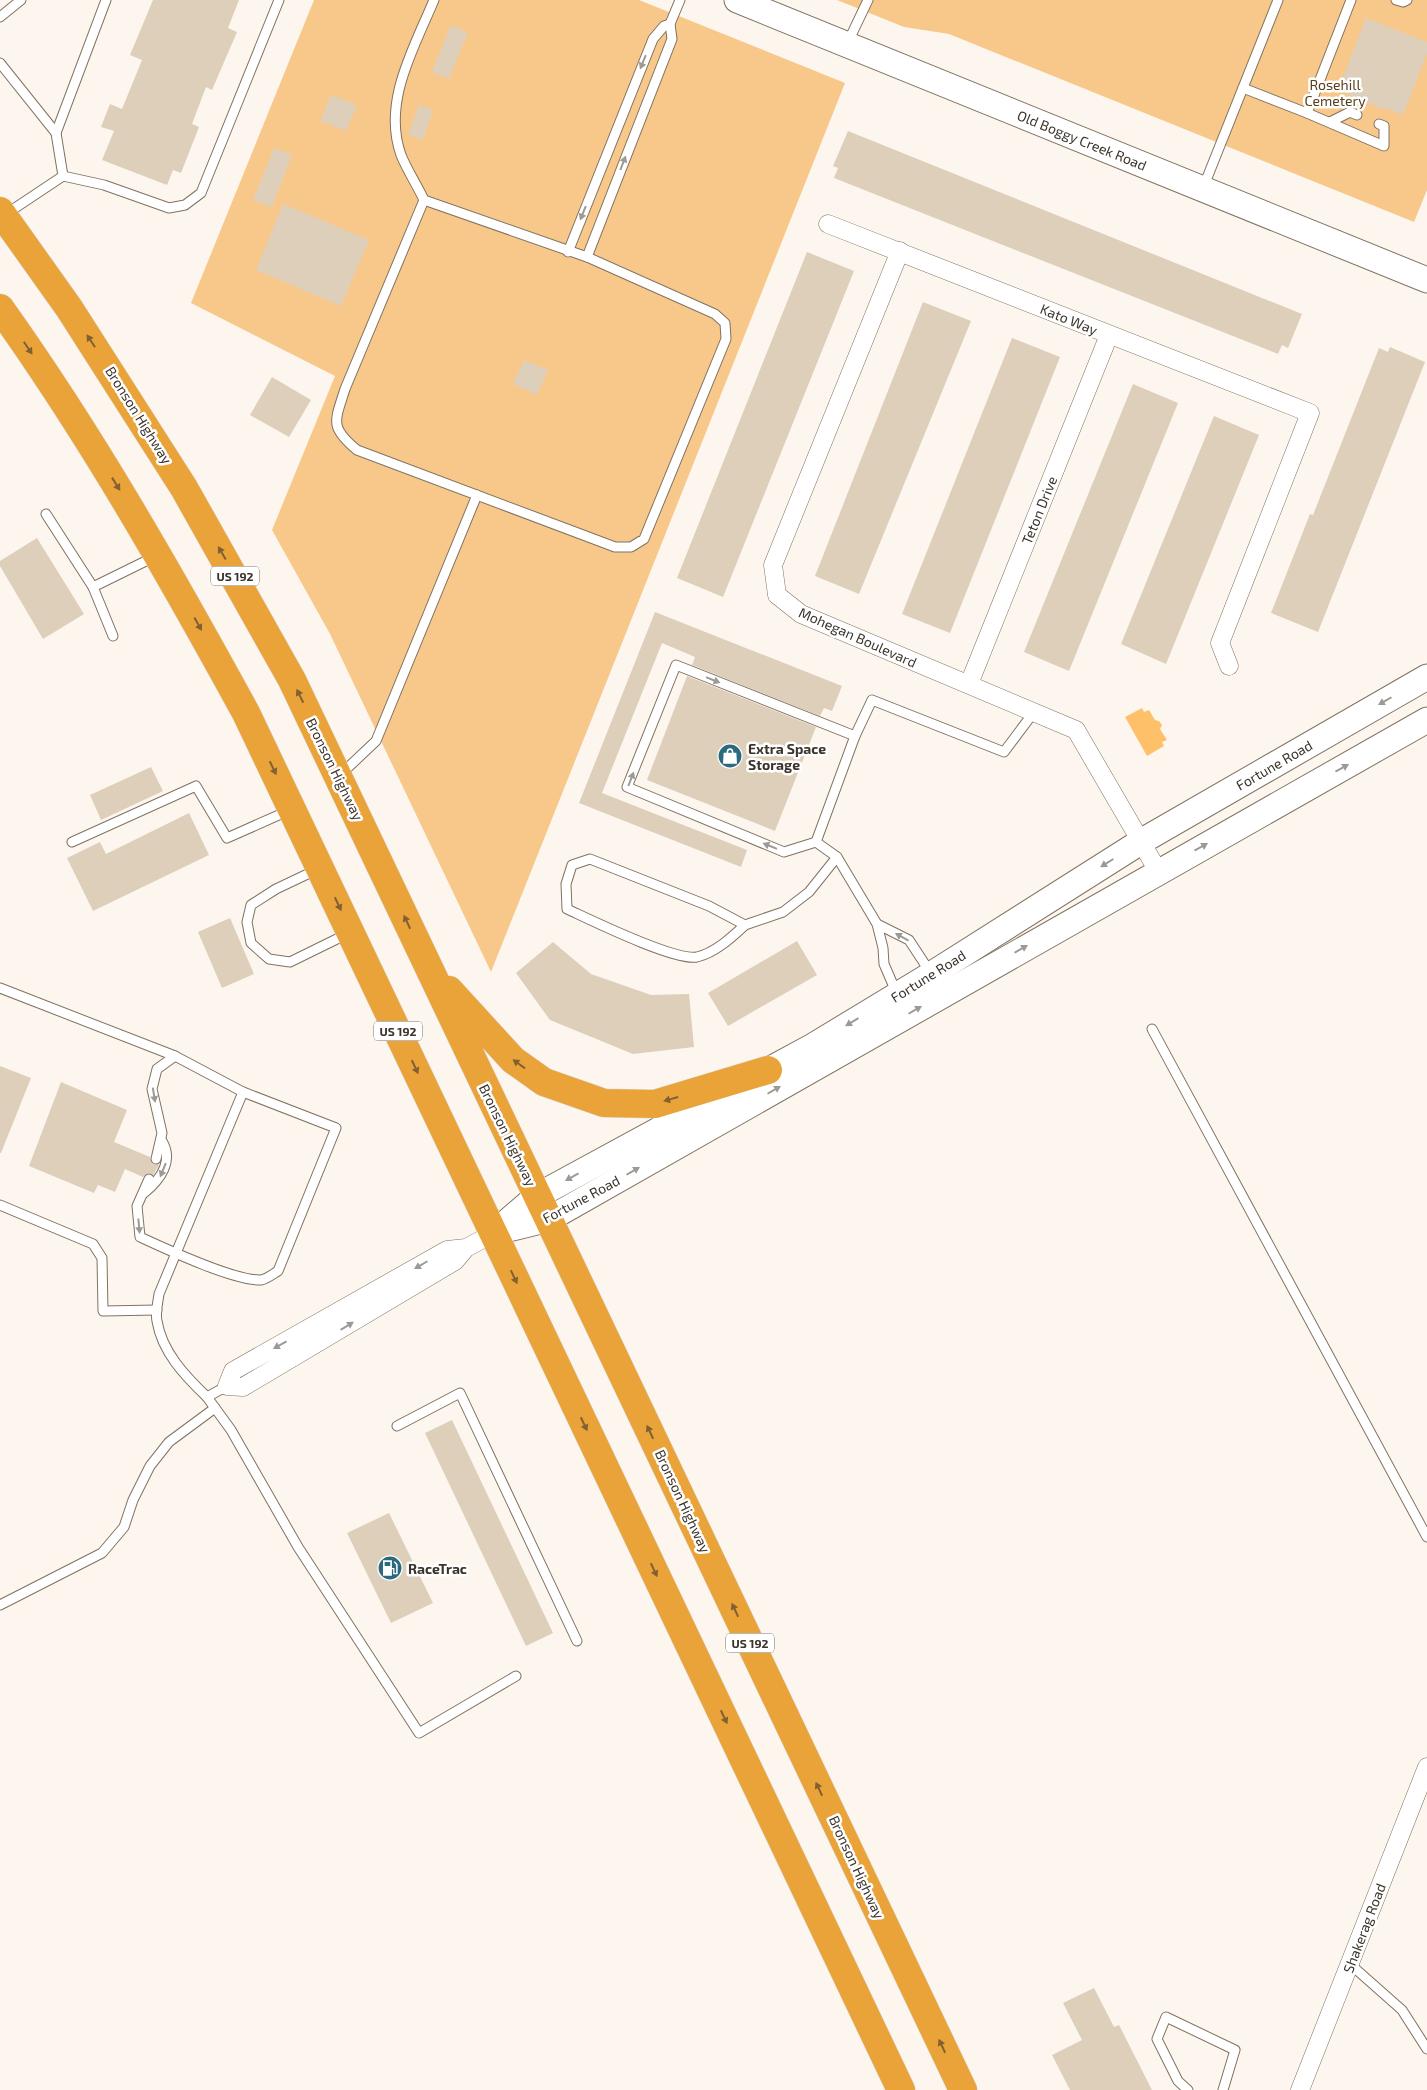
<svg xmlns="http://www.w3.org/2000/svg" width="1427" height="2090" viewBox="0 0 1427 2090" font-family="'Exo 2',sans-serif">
  <rect width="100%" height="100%" fill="#fdf6ee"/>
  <g fill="#f8c88b">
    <path d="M314 0H639L845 83 491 972 330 634 272 530 335 376 191 303Z"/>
    <path d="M837 0H1427V190L1414 222 949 34 904 27Z"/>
  </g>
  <path fill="#ffc06a" d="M1142 708 1144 712 1149 710 1155 720 1159 721 1162 725 1160 729 1167 740 1162 742 1164 746 1147 756 1125 717Z"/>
  <g fill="#decfbb">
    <path d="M153 0H239L228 28 237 32 212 90 206 87 192 124 199 127 181 173 173 170 167 185 102 160 114 131 101 127 110 104 122 109 142 60 130 55Z"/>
    <path d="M1366 18 1427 42V53L1403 115 1385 108V110L1338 90Z"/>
    <path d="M451 25 468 32 449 79 432 72Z"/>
    <path d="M331 95 357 105 346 131 320 121Z"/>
    <path d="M419 105 433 110 423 140 408 135Z"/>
    <path d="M848 131 1302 314 1288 348 1282 345 1278 354 834 178 838 168 833 166Z"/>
    <path d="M274 148 292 155 272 207 253 200Z"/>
    <path d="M283 204 369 240 341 306 256 270Z"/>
    <path d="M807 252 854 271 723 597 677 578Z"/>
    <path d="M923 302 971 321 859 594 815 576Z"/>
    <path d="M1012 338 1060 357 950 633 902 614Z"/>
    <path d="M1390 347 1425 362 1318 632 1271 613 1310 514 1313 515 1379 348 1388 352Z"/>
    <path d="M524 360 548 370 537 395 513 384Z"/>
    <path d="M272 377 311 400 289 437 250 415Z"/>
    <path d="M1133 384 1178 403 1069 671 1024 652Z"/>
    <path d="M1214 416 1259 435 1166 664 1121 644Z"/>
    <path d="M37 538 84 614 43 639 0 566V561Z"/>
    <path d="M655 612 842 686 832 711 824 708 820 716 692 665 695 657 662 643 602 793 747 850 741 867 579 803Z"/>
    <path d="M687 676 816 727 775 831 647 780Z"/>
    <path d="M151 767 163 791 101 820 90 795Z"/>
    <path d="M189 813 209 855 93 911 67 858 100 842 106 854Z"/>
    <path d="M230 918 254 974 222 988 198 932Z"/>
    <path d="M797 941 817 975 728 1026 708 993Z"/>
    <path d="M553 942 591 974 651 995 689 994 694 1047 633 1054 550 1020 516 973Z"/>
    <path d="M0 1066 31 1078 1 1153H0Z"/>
    <path d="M61 1082 127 1110 114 1142 150 1157 152 1164 159 1165 153 1175 148 1173 143 1177 125 1169 115 1192 98 1185 94 1193 29 1166Z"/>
    <path d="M452 1420 553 1633 526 1646 425 1433Z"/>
    <path d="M389 1513 433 1603 391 1623 347 1533Z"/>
    <path d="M1094 1988 1114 2027 1119 2025 1152 2090H1070L1052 2055 1082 2040 1063 2003Z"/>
  </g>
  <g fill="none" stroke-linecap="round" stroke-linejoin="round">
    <defs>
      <g id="lane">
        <path d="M1396 0 1403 2 1407 0"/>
        <path d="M0 17 21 0"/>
        <path d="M848 42 868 0"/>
        <path d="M0 63 56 133"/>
        <path d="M1243 88 1307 113 1351 0"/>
        <path d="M1307 113 1384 146V126L1379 124"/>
        <path d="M1330 122 1350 112 1357 115"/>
        <path d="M63 176 104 185 169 208 185 205 201 193 279 0"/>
        <path d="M1203 188 1278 0"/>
        <path d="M424 200 345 389C335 421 329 427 357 450L615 547H631L644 539 726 339 725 323 715 314 587 257 424 200C417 185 407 170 401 155 382 102 414 48 434 0"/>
        <path d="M6 214 63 176 56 133 106 0"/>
        <path d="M568 252 653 39 664 26 670 24"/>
        <path d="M587 257 672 39 670 24 680 0"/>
        <path d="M46 514 93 587 156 556"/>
        <path d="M93 587 113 636"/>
        <path d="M340 775 376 741 477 495"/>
        <path d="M72 842 196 786 227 838 290 810"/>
        <path d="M816 842 784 852 627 787 676 665 855 736"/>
        <path d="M316 870 276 889 251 905 247 922 251 943 269 959 290 962 347 934"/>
        <path d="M877 924 837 857 816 842 855 736 872 700 1004 752 1034 712"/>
        <path d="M745 925C732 937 715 953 697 957 674 961 591 920 567 909L566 884 572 865 590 859 709 906 745 925 783 912 809 892 837 857"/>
        <path d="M0 988 175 1056 243 1092 159 1294C158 1302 155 1312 157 1321 162 1352 185 1376 207 1397"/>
        <path d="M897 994 884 964 883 948 877 924 909 940 930 972"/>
        <path d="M1152 1029 1427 1537"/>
        <path d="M156 1159 162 1133 152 1089 157 1069 175 1056"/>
        <path d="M149 1179 137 1206 140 1237C166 1249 234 1281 261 1280 267 1279 273 1274 278 1271L336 1128 243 1092"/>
        <path d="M144 1193C160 1180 174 1161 162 1141"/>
        <path d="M0 1205 93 1244 102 1258 103 1311 157 1310"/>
        <path d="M227 1386 207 1397 231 1430 298 1547 419 1733 516 1676"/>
        <path d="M397 1426 460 1393 577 1641"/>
        <path d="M0 1605 102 1553 124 1527 133 1500 150 1466 169 1442 215 1408"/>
        <path d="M1350 1964 1402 2010 1427 2049"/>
        <path d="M1188 2090 1178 2081 1157 2039 1166 2017 1235 2050 1223 2090"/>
      </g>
      <g id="street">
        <path d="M828 224 1310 413 1220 643 1229 666"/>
        <path d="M900 251 773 565 777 595 801 614 1076 730 1158 871"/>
        <path d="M969 684 1109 335"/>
        <path d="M466 1248 455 1261 243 1387 227 1386 233 1371 447 1250 466 1248 494 1233"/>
        <path d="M1300 2090 1427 1767"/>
      </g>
      <g id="secondary">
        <path d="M737 0 1427 280"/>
        <path d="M500 1231 549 1219 1427 720"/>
        <path d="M494 1233 537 1196 813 1046 932 974 1142 841 1427 677"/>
      </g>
      <g id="highway">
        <path d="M0 211 69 308 184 488 292 680 963 2090"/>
        <path d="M0 308C92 437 170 574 246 713L901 2090"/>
        <path d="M449 990 513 1060 544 1082 604 1103 655 1104 768 1070"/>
      </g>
    </defs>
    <use href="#lane" stroke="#807260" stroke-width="11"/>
    <use href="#street" stroke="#807260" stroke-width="19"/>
    <use href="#secondary" stroke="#807260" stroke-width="27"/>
    <use href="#highway" stroke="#d8d6d5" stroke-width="29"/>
    <use href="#lane" stroke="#fff" stroke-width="9"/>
    <use href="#street" stroke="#fff" stroke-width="18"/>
    <use href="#secondary" stroke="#fff" stroke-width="25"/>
    <use href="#highway" stroke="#e9a339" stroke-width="28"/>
  </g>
  <defs><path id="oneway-solid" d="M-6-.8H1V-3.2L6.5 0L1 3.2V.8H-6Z" transform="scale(1.25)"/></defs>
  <g fill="#9d9a96">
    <use href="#oneway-solid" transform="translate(643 62) rotate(112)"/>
    <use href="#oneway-solid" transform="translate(623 163) rotate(-69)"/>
    <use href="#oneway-solid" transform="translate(583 213) rotate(112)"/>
    <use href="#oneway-solid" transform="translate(713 680) rotate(22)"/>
    <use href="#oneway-solid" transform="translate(1385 701) rotate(150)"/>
    <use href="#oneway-solid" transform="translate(1342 768) rotate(-29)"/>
    <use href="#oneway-solid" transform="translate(631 779) rotate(-69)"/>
    <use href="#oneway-solid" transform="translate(770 846) rotate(-158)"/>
    <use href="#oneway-solid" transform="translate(1201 847) rotate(-29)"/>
    <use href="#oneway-solid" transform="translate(1107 863) rotate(148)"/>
    <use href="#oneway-solid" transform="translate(902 937) rotate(-151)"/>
    <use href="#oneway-solid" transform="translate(1021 949) rotate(-30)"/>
    <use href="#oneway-solid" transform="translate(915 1010) rotate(-30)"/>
    <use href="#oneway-solid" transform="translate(852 1022) rotate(149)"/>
    <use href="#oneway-solid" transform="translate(774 1090) rotate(-30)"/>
    <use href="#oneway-solid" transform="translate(154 1095) rotate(81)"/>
    <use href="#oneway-solid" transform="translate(163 1170) rotate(112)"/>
    <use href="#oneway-solid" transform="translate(633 1171) rotate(-30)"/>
    <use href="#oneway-solid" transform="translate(572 1177) rotate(151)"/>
    <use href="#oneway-solid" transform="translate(139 1226) rotate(85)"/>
    <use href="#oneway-solid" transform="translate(421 1265) rotate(150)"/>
    <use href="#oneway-solid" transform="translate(347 1326) rotate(-31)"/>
    <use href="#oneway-solid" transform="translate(280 1345) rotate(151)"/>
  </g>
  <g fill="#816032">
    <use href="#oneway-solid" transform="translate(91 341) rotate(-123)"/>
    <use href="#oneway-solid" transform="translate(28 348) rotate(56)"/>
    <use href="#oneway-solid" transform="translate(116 484) rotate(58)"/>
    <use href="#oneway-solid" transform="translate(222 553) rotate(-120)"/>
    <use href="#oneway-solid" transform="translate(198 624) rotate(61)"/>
    <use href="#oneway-solid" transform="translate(300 696) rotate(-116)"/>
    <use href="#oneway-solid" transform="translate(273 768) rotate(64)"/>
    <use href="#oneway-solid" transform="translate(338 904) rotate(65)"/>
    <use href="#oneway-solid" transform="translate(407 922) rotate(-115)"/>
    <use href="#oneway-solid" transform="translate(519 1064) rotate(-144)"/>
    <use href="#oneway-solid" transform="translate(415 1067) rotate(65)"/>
    <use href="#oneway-solid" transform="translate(671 1099) rotate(164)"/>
    <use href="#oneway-solid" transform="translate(514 1277) rotate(65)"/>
    <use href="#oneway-solid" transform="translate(584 1424) rotate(65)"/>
    <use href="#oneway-solid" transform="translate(650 1432) rotate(-115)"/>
    <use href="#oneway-solid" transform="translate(654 1570) rotate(65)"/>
    <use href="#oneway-solid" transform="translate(735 1610) rotate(-115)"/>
    <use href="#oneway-solid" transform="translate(724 1717) rotate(65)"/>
    <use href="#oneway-solid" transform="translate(819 1789) rotate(-115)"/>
    <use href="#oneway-solid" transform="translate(942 2046) rotate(-115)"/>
  </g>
  <defs>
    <symbol id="shop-disc" viewBox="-11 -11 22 22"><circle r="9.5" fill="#2a697e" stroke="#fff"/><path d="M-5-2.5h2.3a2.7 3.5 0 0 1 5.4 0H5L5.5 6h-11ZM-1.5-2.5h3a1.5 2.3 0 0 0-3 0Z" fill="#fff"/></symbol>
    <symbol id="fuel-disc" viewBox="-11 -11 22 22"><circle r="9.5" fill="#2a697e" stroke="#fff"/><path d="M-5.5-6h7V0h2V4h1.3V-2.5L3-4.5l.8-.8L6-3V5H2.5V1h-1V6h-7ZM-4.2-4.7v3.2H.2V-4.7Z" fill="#fff"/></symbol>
  </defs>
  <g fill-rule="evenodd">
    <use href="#shop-disc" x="716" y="742" width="28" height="28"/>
    <use href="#fuel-disc" x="376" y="1554" width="28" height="28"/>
  </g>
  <g text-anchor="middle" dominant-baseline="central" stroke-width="5" stroke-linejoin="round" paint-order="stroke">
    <g fill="#fff" stroke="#76716c" stroke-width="1">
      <rect x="211" y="566.5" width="48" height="19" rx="4"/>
      <rect x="374" y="1021.5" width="48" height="19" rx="4"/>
      <rect x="726" y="1633.5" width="48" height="19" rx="4"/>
    </g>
    <g font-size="12" font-weight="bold" fill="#3b342d">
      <text x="235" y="576">US 192</text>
      <text x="398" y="1031">US 192</text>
      <text x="750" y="1643">US 192</text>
    </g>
    <g font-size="14" fill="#573d19" stroke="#fff">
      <text x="1335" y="84">Rosehill<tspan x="1335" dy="16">Cemetery</tspan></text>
    </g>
    <g font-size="14" fill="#3b342d" stroke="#fff">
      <text transform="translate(1082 140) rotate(22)">Old Boggy Creek Road</text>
      <text transform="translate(1069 319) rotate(22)">Kato Way</text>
      <text transform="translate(139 415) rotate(58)">Bronson Highway</text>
      <text transform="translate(1039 510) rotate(-68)">Teton Drive</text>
      <text transform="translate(858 637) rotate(24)">Mohegan Boulevard</text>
      <text transform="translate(1274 765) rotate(-30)">Fortune Road</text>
      <text transform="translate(335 769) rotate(64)">Bronson Highway</text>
      <text transform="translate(928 976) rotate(-32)">Fortune Road</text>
      <text transform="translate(508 1135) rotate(64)">Bronson Highway</text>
      <text transform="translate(581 1199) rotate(-28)">Fortune Road</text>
      <text transform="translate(683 1501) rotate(65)">Bronson Highway</text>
      <text transform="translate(857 1867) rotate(65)">Bronson Highway</text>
      <text transform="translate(1364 1928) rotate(-69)">Shakerag Road</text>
    </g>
    <g font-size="14" font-weight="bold" fill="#3b342d" stroke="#fff" text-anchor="start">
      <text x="748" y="748">Extra Space<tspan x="748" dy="16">Storage</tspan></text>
      <text x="408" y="1568">RaceTrac</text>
    </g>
  </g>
</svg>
